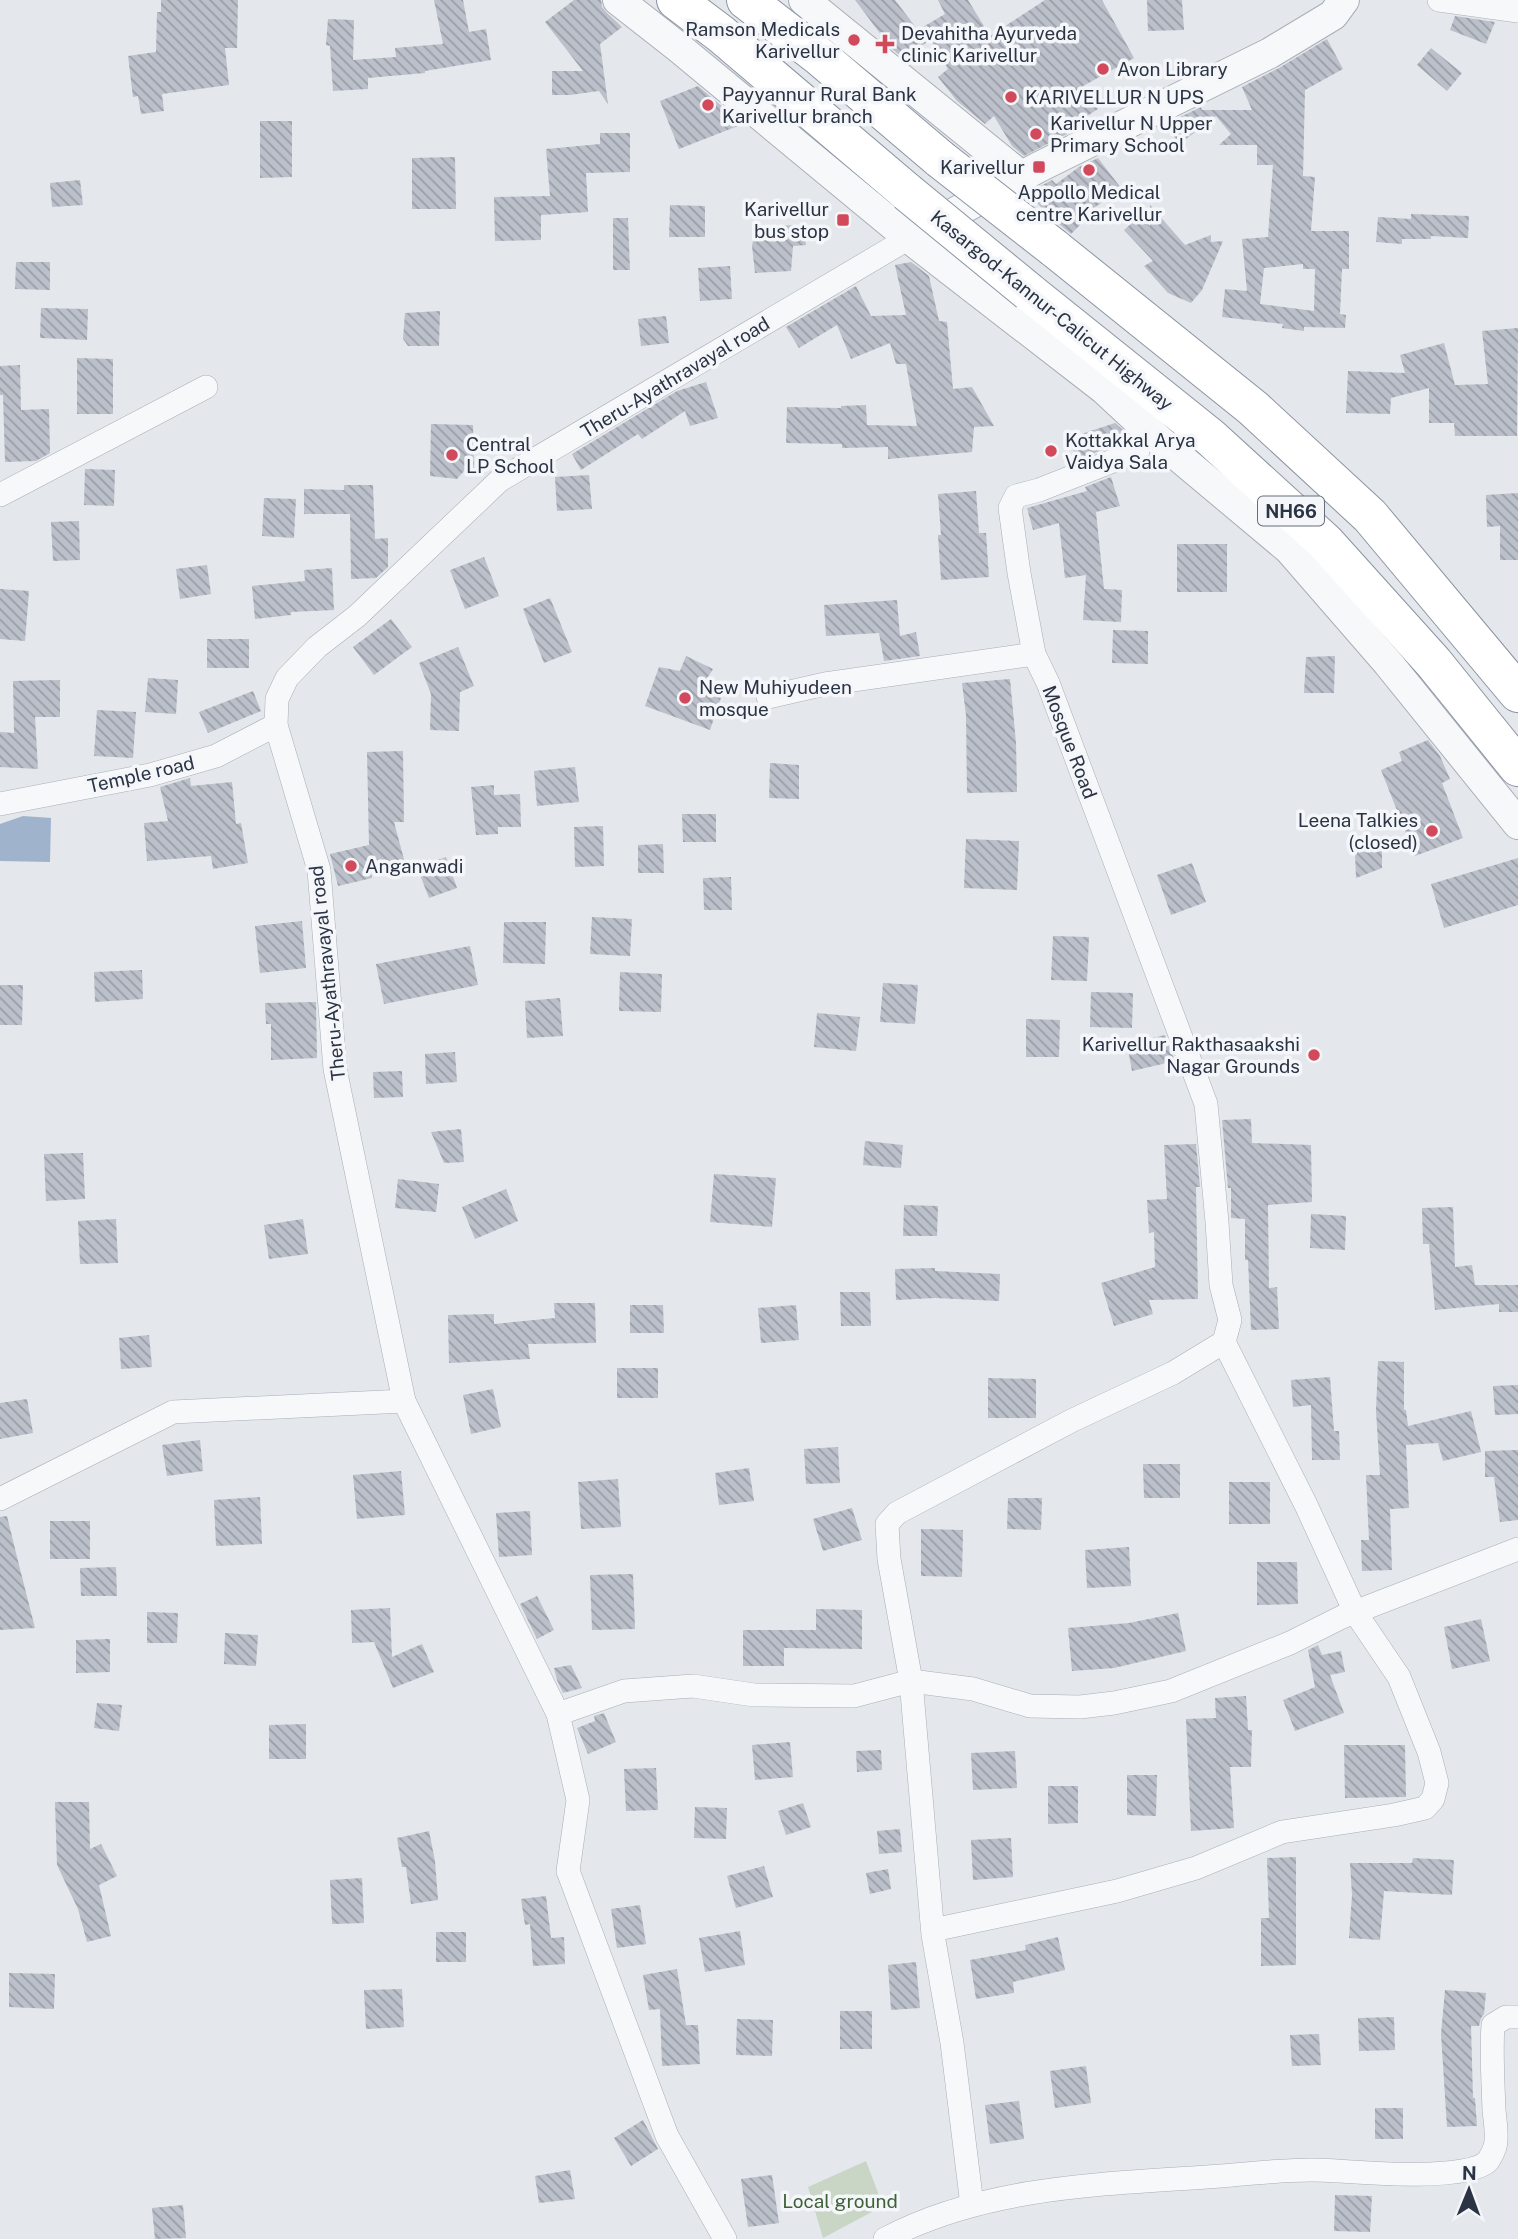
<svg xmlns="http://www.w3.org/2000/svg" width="1518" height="2239" viewBox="0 0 1518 2239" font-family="'Public Sans',sans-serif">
  <defs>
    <pattern id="building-back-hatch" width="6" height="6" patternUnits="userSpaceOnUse" patternTransform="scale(1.75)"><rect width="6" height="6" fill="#bbc0ca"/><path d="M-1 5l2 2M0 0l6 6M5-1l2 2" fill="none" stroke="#989da6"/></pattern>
  </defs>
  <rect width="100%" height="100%" fill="#e4e7ec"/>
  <path fill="#c9d6c5" d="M866 2161 883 2206 823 2238 808 2187Z"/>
  <path fill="#9fb4cc" d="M23 816 51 818 50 862 0 861V824Z"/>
  <g fill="url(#building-back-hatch)" fill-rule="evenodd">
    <path d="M161 0H238L237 48H225L229 85 162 94 164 111 141 114 138 96 133 97 128 56 156 52 157 12H161Z"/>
    <path d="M434 0H463L469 32 486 29 491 60 425 71V73L368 78V89L333 91 330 46 326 45 328 19 354 20 353 60 396 57 395 48 443 44Z"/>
    <path d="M574 0H601L602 7 607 13 622 27 600 44 608 104 599 91 570 95H552V71H583L545 22Z"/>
    <path d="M855 0H895L927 42 904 59 891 48Z"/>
    <path d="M938 0H968L990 36 1045 0H1102L1134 58 1083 86 1098 109 1065 130 1067 134 1024 156 1012 146 994 116 985 124 957 101 938 77 948 69 923 27 945 14Z"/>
    <path d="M1147 0H1182L1184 30 1148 31Z"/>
    <path d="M1455 16 1495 22 1486 44 1450 30Z"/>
    <path d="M1327 39 1343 69 1305 90 1303 176 1315 177 1311 231H1349V269H1342L1340 314 1346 315 1345 328 1304 327V331L1282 328 1283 324 1222 317 1225 289 1247 291 1242 239 1268 237 1273 165H1257V145H1219L1231 134 1216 116 1178 145 1168 123 1201 107 1202 110H1252L1242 87 1279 68ZM1303 264V269H1315L1314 311 1260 304 1264 268Z"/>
    <path d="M1431 48 1462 73 1447 91 1417 65Z"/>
    <path d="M698 86 743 124 679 149 660 101Z"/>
    <path d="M260 121H292V177L260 178Z"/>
    <path d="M600 133H630V172L586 173 588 212 541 215V240L495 241 494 197 550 196 546 149 600 144Z"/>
    <path d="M455 157 456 209H412V158Z"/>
    <path d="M1098 158 1121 188 1086 214 1089 216 1071 234 1052 218 1029 195 1035 189 1052 180 1056 184 1079 167Z"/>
    <path d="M80 180 83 205 52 207 50 183Z"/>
    <path d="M670 205 705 206V237H669Z"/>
    <path d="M1150 205 1185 245 1211 235V242L1223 241 1202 290 1191 303 1168 293 1144 266 1153 261 1124 230 1141 215 1150 226Z"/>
    <path d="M1411 214 1469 216 1468 238 1431 236V239H1402V244L1376 242 1378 217 1411 219Z"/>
    <path d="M613 218H628L630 270H613Z"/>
    <path d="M804 225 806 245 793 246 791 271 755 273 752 246 756 226Z"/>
    <path d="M16 262H50V290L15 289Z"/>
    <path d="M911 262 929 276 939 321 947 322 953 389 972 387 994 426 974 427 972 452 888 459V447L842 448V444L786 443 787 407 841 408V406L866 405 867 425 917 426 906 364H896L890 343 851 359 837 325 799 348 786 327 856 286 871 316 906 315 895 265Z"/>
    <path d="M730 266 732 299 700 301 698 268Z"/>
    <path d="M41 308 88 309 87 340 40 338Z"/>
    <path d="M440 311 439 346H408L403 339 405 313Z"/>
    <path d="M666 316 669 343 641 346 638 319Z"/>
    <path d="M1518 328 1517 436H1455L1454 423H1429V388L1391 398 1390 414 1346 413 1348 371 1405 373 1400 355 1444 343 1455 385 1488 384 1482 331Z"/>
    <path d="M77 358 113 359V414H77Z"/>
    <path d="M20 365 21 410 49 409 50 453 36 461 5 462 3 395H0V366Z"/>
    <path d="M706 382 718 418 690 426 685 411 642 439 638 434 581 470 572 454 677 391Z"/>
    <path d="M1115 423 1132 438 1077 460 1069 438Z"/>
    <path d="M431 424 473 425 474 470 464 471 457 479 430 476Z"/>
    <path d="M85 469 115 470 114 506 84 505Z"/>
    <path d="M589 475 592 509 557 511 555 477Z"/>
    <path d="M1111 477 1120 506 1096 512 1104 589 1122 590 1121 622 1083 620 1086 575 1065 578 1059 523 1033 530 1027 508 1087 491 1085 487Z"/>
    <path d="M344 485H373L375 539 388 538V567L376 578 351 579 350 514H304V489L344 490Z"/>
    <path d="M976 491 979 533H986L989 577 941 580 938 535H941L938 494Z"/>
    <path d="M1518 493V560H1500V526L1487 527 1486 495Z"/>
    <path d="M264 498 296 499 294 538 262 536Z"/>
    <path d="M79 521 80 560 53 561 51 522Z"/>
    <rect x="1177" y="544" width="50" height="48"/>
    <path d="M484 557 499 596 465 609 450 570Z"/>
    <path d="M207 565 211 594 180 599 176 569Z"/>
    <path d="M332 568 334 610 291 612V615L255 619 252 586 305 581 304 570Z"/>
    <path d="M0 589 29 591 25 641 0 639Z"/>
    <path d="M550 598 572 652 544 663 523 609Z"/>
    <path d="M897 600 900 636 916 632 920 656 884 661 879 633 826 636 824 605Z"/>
    <path d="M391 619 412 647 374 675 353 647Z"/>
    <path d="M1113 630 1148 631V664L1112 663Z"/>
    <rect x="207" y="639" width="42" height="29"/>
    <path d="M458 647 474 686 460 692 459 731 430 730 431 694 419 663Z"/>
    <path d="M686 656 713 669 705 682 724 689 710 730 645 706 659 667 680 671Z"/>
    <path d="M1335 656 1334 693H1304L1306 657Z"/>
    <path d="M148 678 178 680 176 714 145 712Z"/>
    <path d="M1010 679 1016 743 1017 792 967 793 966 715 962 683Z"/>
    <path d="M60 680V717H35L38 769 0 767V732L14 733 13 681Z"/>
    <path d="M253 691 261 711 208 733 199 712Z"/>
    <path d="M97 710 136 712 133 758 94 756Z"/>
    <path d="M1428 740 1440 756 1450 779 1442 783 1463 838 1415 856 1381 770 1402 761 1399 752Z"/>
    <path d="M403 751 404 822H394L405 863 371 873 372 878 338 886 330 854 369 845 367 752Z"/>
    <path d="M770 763 799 765V799L769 798Z"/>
    <path d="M575 767 579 802 537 806 534 771Z"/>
    <path d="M190 778 191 786 232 782 236 824 241 823 248 863 213 869 211 856 147 861 144 823 168 821 160 787Z"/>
    <path d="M494 785V795L520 794 521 827H498V834L476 835 471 787Z"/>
    <path d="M682 814H716V842H683Z"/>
    <path d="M603 826 604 866 575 867 574 827Z"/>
    <path d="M966 839 1019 841 1017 890 964 888Z"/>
    <path d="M663 844 664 873H638V845Z"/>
    <path d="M1382 850V868L1356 878 1355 852Z"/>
    <path d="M446 857 457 888 429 898 417 867Z"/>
    <path d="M1518 858V905L1444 928 1431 884Z"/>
    <path d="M1192 863 1206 902 1171 915 1157 875Z"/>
    <path d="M731 877 732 910H704L703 878Z"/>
    <path d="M592 917 632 919 630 956 590 954Z"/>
    <path d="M302 921 306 968 260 973 255 926Z"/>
    <path d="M504 922H546L545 964 503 963Z"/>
    <path d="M1053 936 1089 937 1087 981 1051 980Z"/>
    <path d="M470 946 478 985 384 1004 376 964Z"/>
    <path d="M142 970 143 999 95 1002 94 972Z"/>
    <path d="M620 972 662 974 661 1012 619 1011Z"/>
    <path d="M883 983 918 985 915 1024 880 1022Z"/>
    <path d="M0 985H23L22 1025H0Z"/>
    <path d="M1091 992 1133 993 1132 1028 1090 1027Z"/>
    <path d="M560 998 563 1036 527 1038 525 1001Z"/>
    <path d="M316 1002 317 1058 271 1060V1024H266L265 1003Z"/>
    <path d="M817 1013 860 1017 856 1051 814 1047Z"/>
    <path d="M1026 1019 1060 1020 1059 1057H1026Z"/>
    <path d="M1165 1035 1175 1061 1132 1071 1127 1044Z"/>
    <path d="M455 1052 457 1082 426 1084 425 1054Z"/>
    <path d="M402 1071 403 1097 374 1098 373 1072Z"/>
    <path d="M1251 1119 1252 1143 1311 1145 1312 1202 1268 1205 1269 1288 1277 1287 1279 1329 1251 1330 1248 1260H1245V1219L1231 1218V1188H1228L1222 1120Z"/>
    <path d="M461 1129 464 1162 444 1163 431 1132Z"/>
    <path d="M865 1141 903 1145 901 1168 863 1165Z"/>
    <path d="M1196 1144 1200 1187H1196L1198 1299 1149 1300 1153 1314 1114 1326 1101 1283 1155 1267 1154 1232 1149 1233 1147 1200 1167 1199 1164 1145Z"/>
    <path d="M83 1153 85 1199 46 1201 44 1154Z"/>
    <path d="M714 1174 776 1178 772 1227 710 1222Z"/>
    <path d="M398 1179 439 1184 436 1212 395 1208Z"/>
    <path d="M506 1189 518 1221 475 1239 462 1207Z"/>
    <path d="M904 1205 938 1206 937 1236H903Z"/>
    <path d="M1453 1207 1455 1267 1472 1265 1475 1285H1518V1312H1499V1304L1435 1310 1429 1244H1423L1422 1208Z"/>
    <path d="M1311 1214 1346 1216 1345 1250 1310 1248Z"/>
    <path d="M116 1219 118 1263 80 1264 78 1221Z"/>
    <path d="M303 1219 308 1254 269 1259 264 1225Z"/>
    <path d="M935 1268V1271L1000 1274 999 1301 935 1298 896 1300 895 1269Z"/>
    <path d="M840 1292H870L871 1326H841Z"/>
    <path d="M554 1303H595L596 1343 528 1344 530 1359 449 1363 448 1315 494 1314V1324L555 1318Z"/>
    <path d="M630 1305H663L664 1333H630Z"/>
    <path d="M796 1305 799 1340 761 1343 758 1308Z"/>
    <path d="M149 1335 152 1367 121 1369 119 1338Z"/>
    <path d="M1378 1361 1404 1362V1410H1406L1408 1426 1471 1411 1481 1452 1443 1461 1438 1443 1406 1445 1409 1508 1390 1509 1392 1570 1362 1571 1361 1540H1369L1366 1475H1380L1376 1411Z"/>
    <rect x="617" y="1368" width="41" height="30"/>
    <path d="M1330 1377 1334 1431H1339L1340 1460H1312L1311 1405 1293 1407 1291 1380Z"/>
    <path d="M988 1378 1036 1379V1418H988Z"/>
    <path d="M1518 1385V1414L1495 1415 1493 1386Z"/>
    <path d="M493 1389 501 1427 471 1434 463 1395Z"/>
    <path d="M27 1399 33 1433 0 1439V1403Z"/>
    <path d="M200 1440 203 1471 167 1476 162 1445Z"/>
    <path d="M838 1447 840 1483 806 1484 804 1449Z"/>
    <path d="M1518 1450V1520L1500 1522 1494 1477H1485V1451Z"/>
    <path d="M1143 1464H1180V1498H1144Z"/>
    <path d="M749 1468 754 1501 719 1505 715 1473Z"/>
    <path d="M401 1471 405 1515 357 1519 353 1475Z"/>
    <path d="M618 1479 621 1527 581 1529 578 1482Z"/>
    <rect x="1229" y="1482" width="41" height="42"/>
    <path d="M260 1497 262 1544 216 1546 214 1500Z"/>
    <path d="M1008 1498H1042L1041 1530 1007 1529Z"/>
    <path d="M852 1508 862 1540 823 1551 813 1519Z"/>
    <path d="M530 1511 532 1555 499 1557 496 1513Z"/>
    <path d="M7 1516 19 1565 35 1628 0 1630V1517Z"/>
    <rect x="50" y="1521" width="40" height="38"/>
    <path d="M921 1529 963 1530 962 1577 921 1576Z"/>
    <path d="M1129 1547 1131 1586 1087 1588 1085 1550Z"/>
    <path d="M1257 1562H1297L1298 1604 1257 1605Z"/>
    <path d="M116 1567 117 1596H81L80 1568Z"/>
    <path d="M633 1574 635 1629 592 1630 590 1575Z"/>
    <path d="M537 1596 554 1630 537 1639 520 1604Z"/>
    <path d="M390 1608 392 1657 422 1644 434 1672 393 1688 374 1642 352 1643 351 1610Z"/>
    <path d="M816 1609 862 1610V1649L784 1648V1666H743V1630H816Z"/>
    <path d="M147 1612 178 1613 177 1643H147Z"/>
    <path d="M1178 1613 1186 1651 1114 1668 1072 1671 1068 1628 1129 1623Z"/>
    <path d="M1481 1619 1490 1661 1452 1669 1444 1627Z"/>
    <path d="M225 1633 258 1635 256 1666 224 1664Z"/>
    <path d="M110 1639V1672L76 1673V1640Z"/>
    <path d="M1318 1645 1322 1655 1341 1651 1345 1672 1330 1675 1344 1713 1295 1731 1283 1700 1315 1687 1308 1650Z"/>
    <path d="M571 1665 582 1688 563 1693 557 1680 554 1668Z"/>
    <path d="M1246 1696 1248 1730H1252L1251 1767H1230L1234 1828 1191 1831 1186 1719 1216 1718 1215 1698Z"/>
    <path d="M97 1703 122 1705 119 1731 94 1728Z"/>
    <path d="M604 1713 616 1742 588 1754 577 1728 595 1721 594 1716Z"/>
    <path d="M306 1724V1759H269V1725Z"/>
    <path d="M790 1742 793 1777 755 1780 752 1745Z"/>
    <path d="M1344 1745H1405L1406 1797 1345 1798Z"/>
    <path d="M881 1750 882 1770 857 1772 856 1751Z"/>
    <path d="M1015 1751 1017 1788 973 1790 971 1753Z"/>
    <path d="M656 1768 658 1810 626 1811 624 1769Z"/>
    <path d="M1127 1775H1157L1156 1816 1127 1815Z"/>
    <path d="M1048 1786H1078V1823L1048 1824Z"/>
    <path d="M55 1802H89L90 1849 101 1844 117 1876 99 1885 111 1936 87 1942 78 1909 57 1865Z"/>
    <path d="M803 1803 811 1827 786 1835 778 1811Z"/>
    <path d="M695 1807 727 1808 726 1839 694 1838Z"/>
    <path d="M900 1829 902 1852 879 1854 877 1831Z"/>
    <path d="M429 1831 435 1861 438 1900 411 1904 406 1867H402L397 1838Z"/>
    <path d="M1011 1838 1013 1877 973 1880 971 1840Z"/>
    <path d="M1296 1857V1965L1261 1966V1918H1269L1267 1858Z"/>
    <path d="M1413 1858 1454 1860 1452 1895 1384 1891 1380 1940 1349 1938 1352 1895 1350 1863H1412Z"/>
    <path d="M764 1866 773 1897 736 1908 727 1876Z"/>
    <path d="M888 1869 891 1889 870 1894 866 1873Z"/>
    <path d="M362 1878 364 1923 332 1924 330 1880Z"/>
    <path d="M546 1896 551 1938 564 1937 565 1964 533 1966 530 1924 525 1925 521 1899Z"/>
    <path d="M640 1905 646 1944 617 1948 611 1909Z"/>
    <path d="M740 1931 745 1965 705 1972 699 1938Z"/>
    <rect x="436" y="1932" width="30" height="30"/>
    <path d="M1058 1937 1065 1970 1013 1982 1014 1993 976 1999 970 1960 1026 1950 1025 1945Z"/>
    <path d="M916 1962 920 2008 891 2010 888 1965Z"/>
    <path d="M677 1969 686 2025H698L700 2064 662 2066 660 2009 649 2010 643 1975Z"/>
    <path d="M9 1973 55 1974 54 2009 9 2007Z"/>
    <path d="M402 1989 404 2027 366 2029 364 1990Z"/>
    <path d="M1445 1990 1486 1993 1484 2014 1481 2018 1479 2026H1471L1473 2098H1475L1477 2126 1447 2127 1441 2034Z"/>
    <rect x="840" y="2011" width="32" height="38"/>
    <path d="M1394 2017 1395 2050 1359 2051 1358 2018Z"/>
    <path d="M737 2019 773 2020 772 2056 736 2055Z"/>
    <path d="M1319 2034 1321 2065 1292 2066 1290 2035Z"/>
    <path d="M1086 2066 1091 2103 1055 2108 1050 2071Z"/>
    <path d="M1019 2101 1024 2139 990 2144 985 2105Z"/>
    <rect x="1375" y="2108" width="28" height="31"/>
    <path d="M643 2120 658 2149 631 2166 614 2138Z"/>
    <path d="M570 2170 575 2199 539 2203 535 2176Z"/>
    <path d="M772 2175 779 2223 748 2227 741 2179Z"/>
    <path d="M1335 2195 1372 2196 1370 2232 1334 2231Z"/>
    <path d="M183 2205 186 2238 155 2239 152 2208Z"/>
  </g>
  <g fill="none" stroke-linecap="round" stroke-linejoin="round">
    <defs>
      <g id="minor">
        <path d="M1439 0 1518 11"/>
        <path d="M0 495 206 387"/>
        <path d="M768 697 825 684 1034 654"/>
        <path d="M0 804 150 775 216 756 276 725"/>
        <path d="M404 1401 558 1714 578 1800 568 1871 667 2136 725 2239"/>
        <path d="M0 1499 173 1412 404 1401 335 1069 319 870 276 725 277 699 287 678 317 647 357 616 500 480 909 238"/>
        <path d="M558 1714 624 1691 693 1686 754 1695 854 1696 911 1681 973 1689 1030 1706 1080 1707 1114 1703 1171 1691 1290 1643 1342 1617 1518 1549"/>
        <path d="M933 1930 1117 1891 1196 1868 1282 1832 1394 1815 1425 1808 1433 1799 1437 1783 1429 1752 1399 1677 1355 1612 1306 1505 1224 1342"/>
        <path d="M972 2205 952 2043 933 1935 911 1681 889 1559 887 1524 897 1513 1071 1421 1173 1373 1224 1342 1230 1320 1221 1285 1217 1222 1206 1104 1048 683 1034 654 1019 573 1010 508 1016 496 1039 490 1138 451"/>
        <path d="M885 2239C987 2185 1108 2184 1221 2176 1259 2173 1298 2168 1337 2171 1365 2173 1469 2181 1488 2161 1490 2158 1494 2150 1495 2147 1498 2136 1495 2121 1494 2110 1493 2081 1491 2053 1493 2025L1506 2017H1518"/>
      </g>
      <g id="tertiary">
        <path d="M618 0 678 47 909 238 1104 389 1160 441 1289 549 1388 663 1518 824"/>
        <path d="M804 0 1021 176"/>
        <path d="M925 229 1039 167 1270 53 1333 15 1344 0"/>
      </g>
      <g id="trunk">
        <path d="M676 0 721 34 907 192"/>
        <path d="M746 0 820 57 940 159"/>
        <path d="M1054 248 1253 408 1370 516 1518 693"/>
        <path d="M1029 292 1210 437 1325 542 1434 663 1518 767"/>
      </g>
    </defs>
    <use href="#minor" stroke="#a9aeb7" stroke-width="24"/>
    <use href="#tertiary" stroke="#a9aeb7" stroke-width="32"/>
    <use href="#trunk" stroke="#8b94a3" stroke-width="40"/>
    <use href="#minor" stroke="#f7f8fa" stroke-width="23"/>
    <use href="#tertiary" stroke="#f7f8fa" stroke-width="30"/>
    <use href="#trunk" stroke="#fff" stroke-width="38"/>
    <defs>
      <g id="trunk-bridge">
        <path d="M940 159 1054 248"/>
        <path d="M907 192 1029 292"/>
      </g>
    </defs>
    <use href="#trunk-bridge" stroke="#8b94a3" stroke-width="40" stroke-linecap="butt"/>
    <use href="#trunk-bridge" stroke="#fff" stroke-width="38"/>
  </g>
  <g fill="#d1495b" stroke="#f4f6f9" stroke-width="2.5">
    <circle cx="854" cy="40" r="7"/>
    <path d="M881.5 33.5h7v7h7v7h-7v7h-7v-7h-7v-7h7z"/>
    <circle cx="1103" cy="69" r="7"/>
    <circle cx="1011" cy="97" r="7"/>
    <circle cx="708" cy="105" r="7"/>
    <circle cx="1036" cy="134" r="7"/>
    <rect x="1032" y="160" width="14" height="14" rx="3.5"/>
    <circle cx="1089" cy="170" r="7"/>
    <rect x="836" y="213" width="14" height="14" rx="3.5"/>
    <circle cx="1051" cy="451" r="7"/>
    <circle cx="452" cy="455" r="7"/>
    <circle cx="685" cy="698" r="7"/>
    <circle cx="1432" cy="831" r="7"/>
    <circle cx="351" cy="866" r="7"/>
    <circle cx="1314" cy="1055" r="7"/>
  </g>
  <g text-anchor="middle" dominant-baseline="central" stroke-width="7" stroke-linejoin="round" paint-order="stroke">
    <rect fill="#f4f6f9" stroke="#676e7b" stroke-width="2" x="1258" y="496.5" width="66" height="29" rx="5"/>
    <g font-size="18" font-weight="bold" fill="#2b3445">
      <text x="1291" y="511">NH66</text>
    </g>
    <g font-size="19" fill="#2b3445" stroke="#f4f6f9" text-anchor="start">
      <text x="840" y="29" text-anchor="end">Ramson Medicals<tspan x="840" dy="22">Karivellur</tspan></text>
      <text x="901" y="33">Devahitha Ayurveda<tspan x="901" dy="22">clinic Karivellur</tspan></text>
      <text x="1117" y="69">Avon Library</text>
      <text x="722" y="94">Payyannur Rural Bank<tspan x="722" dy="22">Karivellur branch</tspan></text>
      <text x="1025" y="97">KARIVELLUR N UPS</text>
      <text x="1050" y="123">Karivellur N Upper<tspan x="1050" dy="22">Primary School</tspan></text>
      <text x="1025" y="167" text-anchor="end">Karivellur</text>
      <text x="1089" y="192" text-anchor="middle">Appollo Medical<tspan x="1089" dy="22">centre Karivellur</tspan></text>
      <text x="829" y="209" text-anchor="end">Karivellur<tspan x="829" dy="22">bus stop</tspan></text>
      <text x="1065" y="440">Kottakkal Arya<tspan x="1065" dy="22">Vaidya Sala</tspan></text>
      <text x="466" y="444">Central<tspan x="466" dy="22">LP School</tspan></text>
      <text x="699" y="687">New Muhiyudeen<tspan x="699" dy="22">mosque</tspan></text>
      <text x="1418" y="820" text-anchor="end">Leena Talkies<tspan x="1418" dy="22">(closed)</tspan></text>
      <text x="365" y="866">Anganwadi</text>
      <text x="1300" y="1044" text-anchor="end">Karivellur Rakthasaakshi<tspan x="1300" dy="22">Nagar Grounds</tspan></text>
    </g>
    <g font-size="19" fill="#2b3445" stroke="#f4f6f9">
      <text transform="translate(1052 310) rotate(39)">Kasargod-Kannur-Calicut Highway</text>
      <text transform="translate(675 377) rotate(-31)">Theru-Ayathravayal road</text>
      <text transform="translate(1070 742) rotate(69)">Mosque Road</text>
      <text transform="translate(141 774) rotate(-13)">Temple road</text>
      <text transform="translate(327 973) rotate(-96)">Theru-Ayathravayal road</text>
    </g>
    <g font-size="19" fill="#3f6138" stroke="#f4f6f9">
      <text x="840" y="2201">Local ground</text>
    </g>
  </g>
  <g transform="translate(1469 2190) rotate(1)" stroke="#f4f6f9" stroke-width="5" paint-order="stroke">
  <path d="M0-5L12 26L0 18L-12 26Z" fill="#2b3445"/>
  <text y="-10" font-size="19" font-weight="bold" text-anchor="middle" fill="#2b3445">N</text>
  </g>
</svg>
